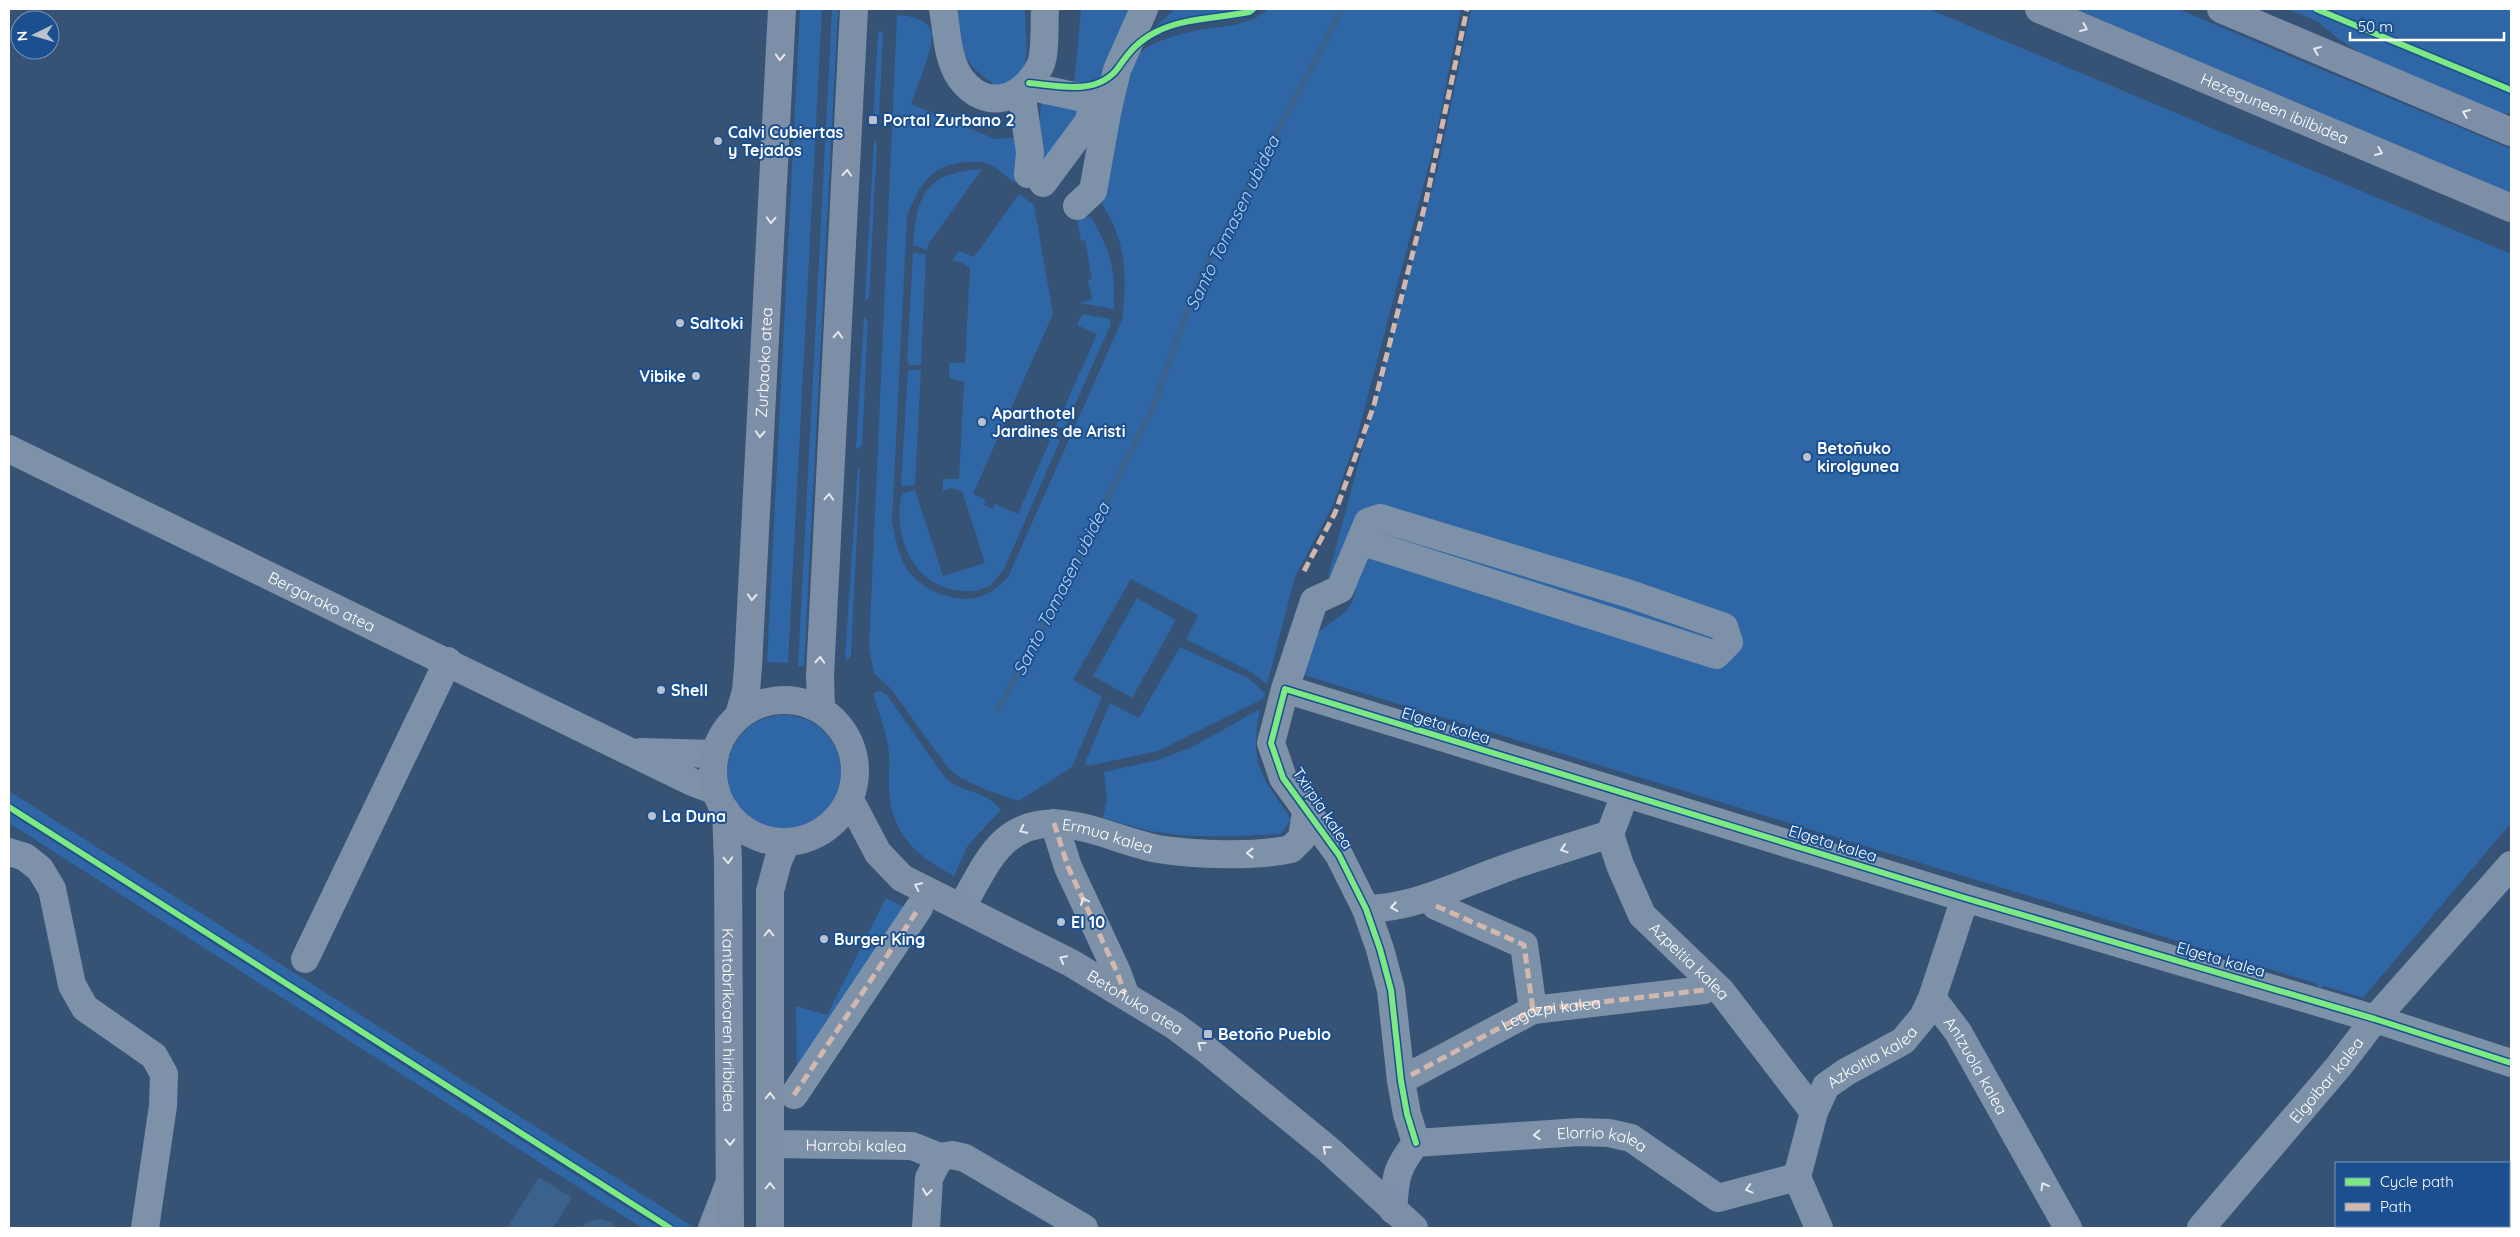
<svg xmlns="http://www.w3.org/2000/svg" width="2520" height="1237" viewBox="0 0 2520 1237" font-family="Quicksand,sans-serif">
  <rect width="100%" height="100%" fill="#365274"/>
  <g fill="#2f66a5">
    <path d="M800 9H822L788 663 767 662Z"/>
    <path d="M832 9H838L804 666H798Z"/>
    <path d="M958 9H1025C1025 34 1032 58 1018 80L996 86C988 79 978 73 971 65 960 50 952 27 958 9Z"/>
    <path d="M1081 9H1137L1103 79 1074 85Z"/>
    <path d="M1175 9H1245L1175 21 1154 28Z"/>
    <path d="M1268 9H1461L1434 146 1357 437 1332 507 1295 577 1267 684 1251 672 1186 639 1198 615 1131 579 1073 680 1102 697 1072 767 1019 801 984 789 961 778 948 768 891 689 874 673 869 649 897 15C909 16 927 18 931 31 936 44 916 89 911 104L995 139 1019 137 1021 176 1015 183C1007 177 996 166 986 163 979 160 967 162 959 163 927 168 919 188 907 216L892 521C895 538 898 554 907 569 921 590 955 604 979 597 991 594 1000 585 1008 577L1122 320C1127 274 1127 241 1100 201 1107 163 1114 126 1126 89 1128 80 1130 68 1134 59 1144 43 1182 33 1199 30 1223 26 1250 26 1268 9Z"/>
    <path d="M1471 9H1929L2511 254V823L2363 998 2325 986 2319 989 2315 983 1300 674C1303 664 1305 653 1310 644 1322 619 1355 620 1356 585L1328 577 1438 166Z"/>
    <path d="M2075 9H2178L2511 149V193Z"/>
    <path d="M2287 9H2511V113H2488L2413 87 2339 39 2317 21Z"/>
    <path d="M880 31 883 34 879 116 875 120 873 118 878 32Z"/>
    <path d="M1042 96 1077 107 1082 119 1039 176V123Z"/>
    <path d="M874 140 877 144 869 297 865 301Z"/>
    <path d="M982 169 929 243 927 250 913 245C917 192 927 173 982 169Z"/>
    <path d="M1019 194 1034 205 1053 314 973 494 986 500 984 505 993 509 995 504 1018 514 1050 440 1036 433 1037 428 1060 441 1004 569C1000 573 996 580 992 584 984 590 972 592 962 591 914 588 891 536 902 493L915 490 943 576 985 563 962 491 951 488 943 491V479H959L964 382 949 378V363H965L970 268 961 262 952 261 959 251 974 257Z"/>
    <path d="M1091 217C1112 254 1115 267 1114 309L1079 303 1092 300 1088 280 1092 279 1085 240 1081 241 1077 218Z"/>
    <path d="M913 253 926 254 921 365H909L907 362Z"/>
    <path d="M1082 314 1110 319 1111 324 1064 429 1056 426 1097 334 1077 325Z"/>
    <path d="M864 317 868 321 862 445 858 449 856 447Z"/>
    <path d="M908 370H921L915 485 903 486 901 483Z"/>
    <path d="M858 466 860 469 851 656 847 660 845 657Z"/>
    <path d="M1137 598 1176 620 1132 698 1093 676Z"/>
    <path d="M1180 647 1248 678 1265 693 1263 699 1158 751 1088 766 1085 763 1110 703 1139 718Z"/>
    <path d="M880 691 887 695 946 779C966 794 985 790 1001 810L968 845 954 876C921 858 896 840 890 800 887 782 891 763 888 745 885 729 879 713 874 697L875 692Z"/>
    <path d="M1260 709C1249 765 1261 775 1291 819L1281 834C1238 836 1193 839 1151 831 1135 828 1119 822 1103 818L1107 800 1104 772 1158 760 1192 747Z"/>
    <circle cx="784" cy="772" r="57"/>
    <path d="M9 791 695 1228H676L15 808 9 804Z"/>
    <path d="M9 813 588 1183 660 1228H642L9 823Z"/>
    <path d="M886 898 911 910 797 1081 796 1006 827 1015Z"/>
  </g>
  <g fill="#3b618d">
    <path d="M539 1177 572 1198 553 1228H507Z"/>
    <path d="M600 1219 612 1222 617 1228H580L589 1221Z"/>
  </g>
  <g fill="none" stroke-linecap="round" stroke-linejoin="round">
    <path stroke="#3b618d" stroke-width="6" d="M998 709 1049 616 1154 405 1196 286 1342 9"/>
    <g stroke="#7d92a8" stroke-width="28">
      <path d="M943 9C947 31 947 60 961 79 986 112 1023 100 1040 66 1046 54 1044 23 1045 9"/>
      <path d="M1027 86 1093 100 1089 121 1043 183"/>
      <path d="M1021 91 1030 152 1028 174"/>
      <path d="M1108 108 1117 70 1144 9"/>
      <path d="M1077 206 1093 191 1108 108 1099 103"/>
      <path id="s1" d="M9 449 692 782 716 791"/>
      <path d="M1360 541 1716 655 1729 642 1724 627 1630 594 1380 518 1368 522 1340 589 1314 601 1285 689 1271 743 1283 778 1339 855 1366 909 1380 949 1391 990 1401 1081 1407 1114 1416 1143"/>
      <path d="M1285 689 1965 898 2375 1019 2511 1063"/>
      <path d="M641 752 715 754"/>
      <path id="s2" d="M1625 794 1610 834 1620 865 1642 915 1721 991 1814 1112"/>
      <path d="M1054 823 1068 867 1117 972 1125 994"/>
      <path d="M9 852 25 857 40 869 52 889 72 985 85 1008 154 1056 164 1074 163 1106 145 1228"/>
      <path d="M1436 906 1524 945 1533 1010"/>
      <path id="s3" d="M961 907C975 886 986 857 1006 840 1051 802 1109 840 1158 849 1195 855 1255 857 1291 849L1302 838 1306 811"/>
      <path d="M1366 909C1413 908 1454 887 1498 871 1535 857 1573 846 1610 834"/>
      <path d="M305 959 448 661"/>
      <path id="s4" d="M1932 998 1958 1032 2068 1228"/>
      <path d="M1411 1075 1533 1010 1704 990"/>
      <path d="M794 1095 919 908"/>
      <path id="s5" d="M770 1144 912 1146 940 1157 952 1155 965 1158 1084 1228"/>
      <path id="s6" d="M1393 1210C1396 1176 1395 1170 1416 1143L1579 1132 1609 1133 1631 1138 1718 1198 1797 1177"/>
      <path d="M712 1228 729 1184"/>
      <path d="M926 1228 929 1178 940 1157"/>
      <path id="s7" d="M1819 1228 1797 1177 1814 1112 1826 1086 1846 1072 1903 1041 1923 1017 1932 998 1965 898"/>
      <path id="s8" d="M2201 1228 2339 1066 2375 1019 2511 865"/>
    </g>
    <g stroke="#7d8ea7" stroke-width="28">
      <path id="s9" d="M2039 9 2511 208"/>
      <path d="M2221 9 2511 132"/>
      <circle cx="784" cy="771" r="71"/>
      <path d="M821 708 820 675 854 9"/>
      <path id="s10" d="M739 715 746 691 748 667 782 9"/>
      <path id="s11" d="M850 800 878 853 902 878 1071 963 1175 1026 1207 1050 1329 1150 1414 1228"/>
      <path id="s12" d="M726 811 728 863 730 1228"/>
      <path d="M770 1228V891L778 861 786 843"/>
    </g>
    <g stroke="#d1b7ad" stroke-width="5" stroke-dasharray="10 5" stroke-linecap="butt">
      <path d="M1304 571 1335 513 1374 405 1426 201 1467 9"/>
      <path d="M1054 823 1068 867 1117 972 1125 994"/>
      <path d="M1436 906 1524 945 1533 1010"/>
      <path id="s13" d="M1411 1075 1533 1010 1704 990"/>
      <path d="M794 1095 919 908"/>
    </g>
    <defs>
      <g id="cycleway">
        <path d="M2316 9 2511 90"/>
        <path d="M1029 83C1059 86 1097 96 1118 68 1129 52 1138 41 1156 32 1183 18 1219 18 1249 12L1253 9"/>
        <path d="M9 807 670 1228"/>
        <path d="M1416 1143 1407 1114 1401 1081 1391 990 1380 949 1366 909 1339 855 1283 778 1271 743 1285 689 1965 898 2375 1019 2511 1063"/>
      </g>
    </defs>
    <use href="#cycleway" stroke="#1b4f8f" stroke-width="9"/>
    <use href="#cycleway" stroke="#7ce984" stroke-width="6"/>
  </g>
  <defs><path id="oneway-chevron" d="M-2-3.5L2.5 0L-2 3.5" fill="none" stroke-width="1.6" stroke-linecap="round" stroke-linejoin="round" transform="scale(1.25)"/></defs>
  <g stroke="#e5e8ed">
    <use href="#oneway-chevron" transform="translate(2084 28) rotate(23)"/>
    <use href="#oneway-chevron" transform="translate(2317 50) rotate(-157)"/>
    <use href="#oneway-chevron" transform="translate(780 57) rotate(93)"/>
    <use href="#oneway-chevron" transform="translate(2466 113) rotate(-157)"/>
    <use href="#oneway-chevron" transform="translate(2379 152) rotate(23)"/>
    <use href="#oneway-chevron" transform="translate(847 173) rotate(-87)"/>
    <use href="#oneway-chevron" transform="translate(771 220) rotate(93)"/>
    <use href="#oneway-chevron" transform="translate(838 335) rotate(-87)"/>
    <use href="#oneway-chevron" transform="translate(760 434) rotate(93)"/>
    <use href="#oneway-chevron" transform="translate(829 497) rotate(-87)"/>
    <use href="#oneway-chevron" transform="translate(752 597) rotate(93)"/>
    <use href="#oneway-chevron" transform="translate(820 660) rotate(-87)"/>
    <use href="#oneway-chevron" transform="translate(728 860) rotate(88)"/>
    <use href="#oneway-chevron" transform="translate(918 886) rotate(-154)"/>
    <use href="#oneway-chevron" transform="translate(769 933) rotate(-90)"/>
    <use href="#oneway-chevron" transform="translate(1063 959) rotate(-153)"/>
    <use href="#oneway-chevron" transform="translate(1201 1045) rotate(-143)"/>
    <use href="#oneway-chevron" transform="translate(770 1096) rotate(-90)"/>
    <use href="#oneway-chevron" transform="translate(730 1142) rotate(89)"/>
    <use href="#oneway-chevron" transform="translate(1326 1149) rotate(-139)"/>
    <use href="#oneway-chevron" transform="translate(770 1186) rotate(-90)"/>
  </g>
  <g stroke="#e5e9ee">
    <use href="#oneway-chevron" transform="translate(1023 830) rotate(154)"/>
    <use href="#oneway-chevron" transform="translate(1564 849) rotate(162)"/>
    <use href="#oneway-chevron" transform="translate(1250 853) rotate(-180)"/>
    <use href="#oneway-chevron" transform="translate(1084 901) rotate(-115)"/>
    <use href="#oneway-chevron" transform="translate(1394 907) rotate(171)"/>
    <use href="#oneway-chevron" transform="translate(1537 1135) rotate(176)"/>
    <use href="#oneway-chevron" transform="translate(2044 1186) rotate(-119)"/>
    <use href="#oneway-chevron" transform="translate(1749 1189) rotate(165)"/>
    <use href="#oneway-chevron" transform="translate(927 1192) rotate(98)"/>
  </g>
  <g fill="#b9c2ce" stroke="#1b4f8f" stroke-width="2">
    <rect x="868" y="115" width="10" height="10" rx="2.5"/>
    <circle cx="718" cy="141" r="5"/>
    <circle cx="680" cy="323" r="5"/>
    <circle cx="696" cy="376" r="5"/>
    <circle cx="982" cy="422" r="5"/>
    <circle cx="1807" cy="457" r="5"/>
    <circle cx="661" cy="690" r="5"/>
    <circle cx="652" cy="816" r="5"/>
    <circle cx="1061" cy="922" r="5"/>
    <circle cx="824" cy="939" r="5"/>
    <rect x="1203" y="1029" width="10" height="10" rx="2.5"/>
  </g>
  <g text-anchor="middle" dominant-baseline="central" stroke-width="4" stroke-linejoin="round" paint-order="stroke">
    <g font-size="16" fill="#fff" stroke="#1b4f8f">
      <text stroke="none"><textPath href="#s9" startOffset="256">Hezeguneen ibilbidea</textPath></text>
      <text stroke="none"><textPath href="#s10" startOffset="354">Zurbaoko atea</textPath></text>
      <text stroke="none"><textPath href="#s1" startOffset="348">Bergarako atea</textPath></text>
      <text transform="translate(1446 725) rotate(17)">Elgeta kalea</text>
      <text transform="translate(1323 808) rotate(56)">Txirpia kalea</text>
      <text stroke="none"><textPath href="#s3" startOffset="188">Ermua kalea</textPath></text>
      <text transform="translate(1833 843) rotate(17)">Elgeta kalea</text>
      <text transform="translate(2221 959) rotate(16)">Elgeta kalea</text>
      <text stroke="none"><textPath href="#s2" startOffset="196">Azpeitia kalea</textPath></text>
      <text stroke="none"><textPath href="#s11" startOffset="359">Betoñuko atea</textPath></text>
      <text stroke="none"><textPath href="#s13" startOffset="155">Legazpi kalea</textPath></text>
      <text stroke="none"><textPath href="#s12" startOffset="209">Kantabrikoaren hiribidea</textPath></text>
      <text stroke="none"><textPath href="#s7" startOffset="206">Azkoitia kalea</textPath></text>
      <text stroke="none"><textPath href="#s4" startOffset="81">Antzuola kalea</textPath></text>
      <text stroke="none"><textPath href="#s8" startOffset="194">Elgoibar kalea</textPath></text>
      <text stroke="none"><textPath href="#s6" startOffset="260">Elorrio kalea</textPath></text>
      <text stroke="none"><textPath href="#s5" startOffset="86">Harrobi kalea</textPath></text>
    </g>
    <g font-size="16" font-weight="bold" fill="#fff" stroke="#1b4f8f" text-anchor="start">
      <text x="883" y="120">Portal Zurbano 2</text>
      <text x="728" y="132">Calvi Cubiertas<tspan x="728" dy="18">y Tejados</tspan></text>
      <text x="690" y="323">Saltoki</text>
      <text x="686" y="376" text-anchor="end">Vibike</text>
      <text x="992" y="413">Aparthotel<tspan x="992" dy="18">Jardines de Aristi</tspan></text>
      <text x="1817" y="448">Betoñuko<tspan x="1817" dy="18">kirolgunea</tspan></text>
      <text x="671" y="690">Shell</text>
      <text x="662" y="816">La Duna</text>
      <text x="1071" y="922">El 10</text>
      <text x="834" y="939">Burger King</text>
      <text x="1218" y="1034">Betoño Pueblo</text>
    </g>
    <g font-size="18" font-style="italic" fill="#b5d3f5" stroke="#1b4f8f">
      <text transform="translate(1232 223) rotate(-64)">Santo Tomasen ubidea</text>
      <text transform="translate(1061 589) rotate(-63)">Santo Tomasen ubidea</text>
    </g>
  </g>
  <rect width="2520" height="1237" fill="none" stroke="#ffffff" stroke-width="20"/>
  <rect x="2335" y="1162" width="175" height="65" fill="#1b4f8f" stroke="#7695bc"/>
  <rect x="2345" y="1178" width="25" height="8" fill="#7ce984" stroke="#7695bc"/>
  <text x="2380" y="1187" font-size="15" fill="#ffffff">Cycle path</text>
  <rect x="2345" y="1203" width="25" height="8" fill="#d1b7ad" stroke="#7695bc"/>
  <text x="2380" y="1212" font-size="15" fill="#ffffff">Path</text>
  <g transform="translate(35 35) rotate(265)"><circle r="24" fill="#1b4f8f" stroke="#7695bc"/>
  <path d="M0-4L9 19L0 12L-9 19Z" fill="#b9c2ce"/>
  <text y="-8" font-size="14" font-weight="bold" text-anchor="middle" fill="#ffffff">N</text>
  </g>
  <path d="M2350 32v8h154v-8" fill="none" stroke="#ffffff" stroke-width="2.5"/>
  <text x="2358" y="32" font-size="15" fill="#ffffff" stroke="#1b4f8f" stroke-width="4" paint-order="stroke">50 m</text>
</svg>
